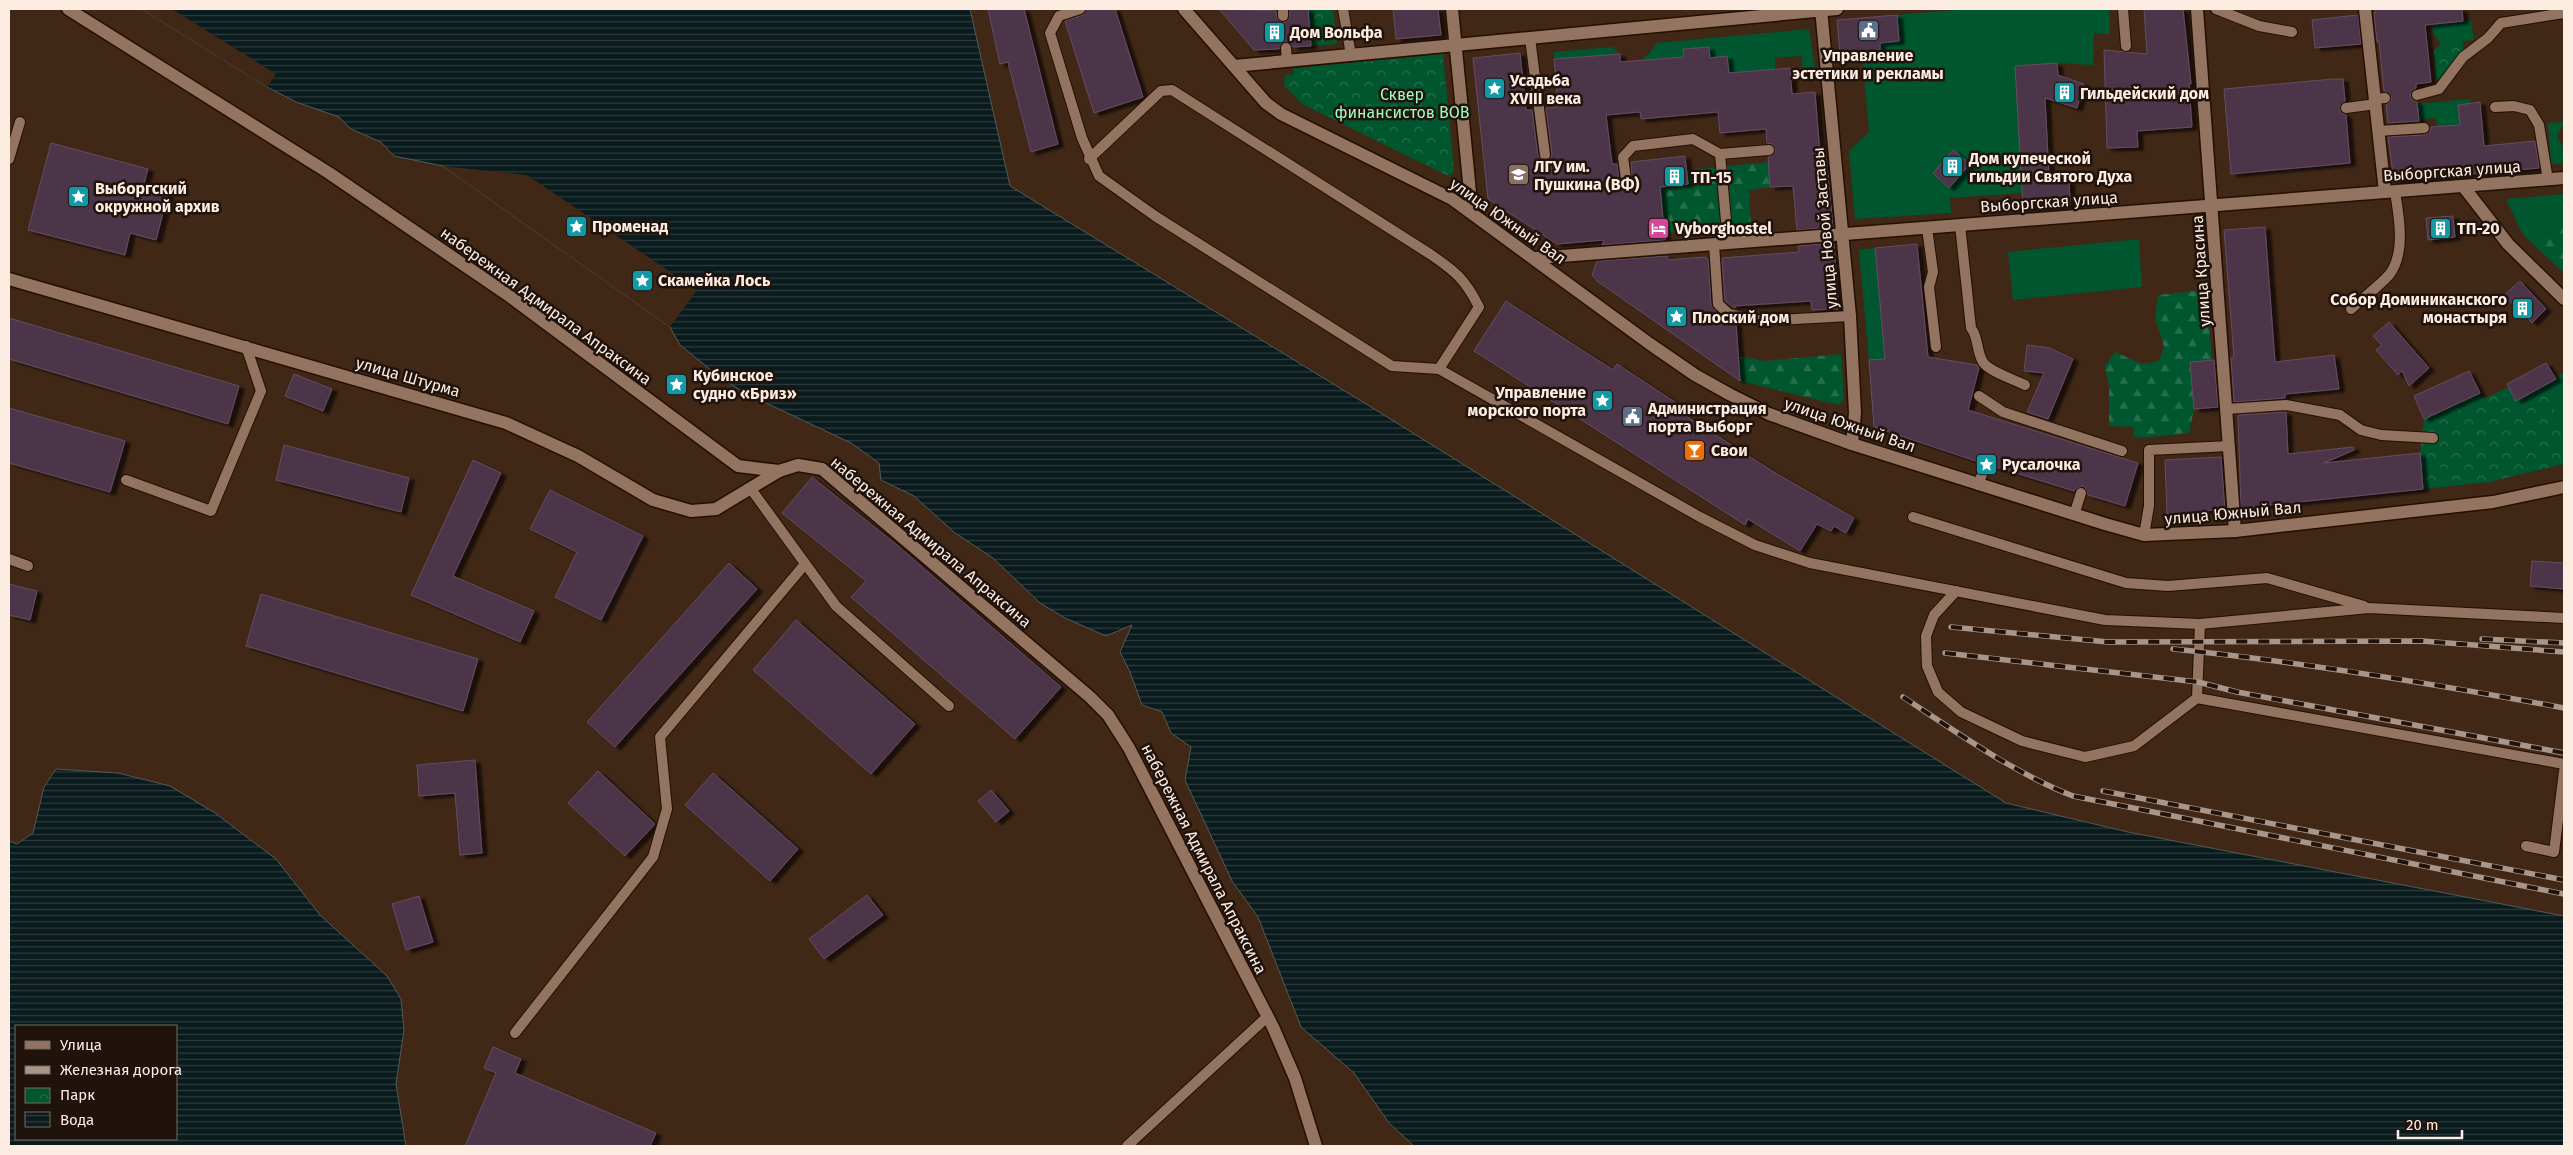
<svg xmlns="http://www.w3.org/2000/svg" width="2573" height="1155" viewBox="0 0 2573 1155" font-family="'Fira Sans',sans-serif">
  <defs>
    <pattern id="forest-firs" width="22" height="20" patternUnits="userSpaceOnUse" patternTransform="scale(1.25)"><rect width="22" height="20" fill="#00572f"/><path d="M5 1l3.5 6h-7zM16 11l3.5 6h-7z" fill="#266f4d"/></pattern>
    <pattern id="park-crowns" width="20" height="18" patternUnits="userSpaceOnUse" patternTransform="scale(1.25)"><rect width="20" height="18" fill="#00572f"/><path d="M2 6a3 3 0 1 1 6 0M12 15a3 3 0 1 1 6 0" fill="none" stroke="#266f4d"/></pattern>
    <pattern id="water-rules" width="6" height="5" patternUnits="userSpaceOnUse" patternTransform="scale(1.25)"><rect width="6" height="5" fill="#091b1d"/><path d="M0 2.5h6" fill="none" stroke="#2e3c3e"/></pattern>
    <filter id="shadow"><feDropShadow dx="5.5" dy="3" stdDeviation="1" flood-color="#0009"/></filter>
  </defs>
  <rect width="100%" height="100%" fill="#402716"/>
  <g fill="#00572f">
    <path d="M1967 9H2109L2110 34 2094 33 2093 65 2057 63 2015 66 2022 193 1950 198 1951 213 1855 219 1849 151 1869 132 1862 52 1880 50V43L1899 41 1897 15Z"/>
    <path d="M2471 20 2474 40 2441 44 2433 33 2432 24Z"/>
    <path d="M1809 29 1817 80 1804 76 1801 56 1775 58V69L1750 71 1729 79 1727 56 1710 58 1709 47 1683 49 1684 57 1641 60 1650 53 1656 43Z"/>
    <path d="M1612 47 1620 54 1554 59V52Z"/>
    <path d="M2469 99 2471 103 2458 105 2460 125 2438 127 2435 118 2388 123 2386 107Z"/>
    <path d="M2564 122 2557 137 2564 148V163L2551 164 2548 123Z"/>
    <path d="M2564 194V225L2551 228 2533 244 2523 235 2506 199Z"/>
    <path d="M2139 239 2142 287 2013 300 2008 252Z"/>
    <path d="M1875 248 1885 359 1869 360 1859 250Z"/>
    <path d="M2564 372V428L2553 408V394L2549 383Z"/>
  </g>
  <g fill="url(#forest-firs)">
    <path d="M1769 162 1770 187 1749 190 1751 226 1665 233 1660 187 1688 184 1687 170Z"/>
    <path d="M2564 225V273L2533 244 2551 228Z"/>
    <path d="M2206 290 2212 360 2190 362 2194 409 2189 433 2140 438 2133 435V427L2109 426V387L2105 366 2115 352 2142 364 2159 361 2164 347 2155 317 2158 295Z"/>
    <path d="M1841 354 1844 399 1839 405 1740 381 1739 356 1765 361Z"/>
  </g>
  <g fill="url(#park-crowns)">
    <path d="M1308 9H1333L1337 44 1311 46Z"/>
    <path d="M2462 41 2464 50 2442 78 2436 80 2434 51 2441 44Z"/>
    <path d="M1443 54 1454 171 1451 175H1446L1302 104 1284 85 1285 75 1294 74V68Z"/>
    <path d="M2549 383 2553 394V408L2564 428V464L2489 482 2423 489 2420 453 2424 419 2480 393 2483 399 2509 387 2516 401Z"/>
  </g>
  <g fill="url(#water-rules)" stroke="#525a58" fill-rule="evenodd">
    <path d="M142 9H970L1010 186 1384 415 2006 803 2128 832 2564 916V1146H1414L1389 1123 1354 1073 1301 1027 1258 917 1232 881 1185 780 1191 747 1171 733 1162 712 1142 705 1130 672 1120 652 1132 625 1106 636 1065 618 1040 603 993 558 955 533 914 496 881 480 879 463 851 443 747 394 722 379 680 345 670 327 443 166 394 156 381 142 351 129 339 117 296 102 267 87Z"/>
    <path d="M56 769 118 773 170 786 215 813 276 859 320 915 387 976 401 999 404 1030 396 1084 406 1146H9V841L17 844 33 833 44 787ZM16 1026H176V1139H16Z"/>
  </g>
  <g fill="#402716">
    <path d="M142 9H172L276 74 267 87Z"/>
    <path d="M443 166 527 175 697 290 670 327Z"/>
  </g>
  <g fill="#4d354a" stroke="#654c62" filter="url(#shadow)">
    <path d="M988 9H1024L1058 144 1031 152 1008 62 1000 64Z"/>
    <path d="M1087 9H1115L1143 97 1094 113 1065 21 1083 15Z"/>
    <path d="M1219 9 1276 11 1277 19 1283 23 1289 19 1290 10 1308 9 1311 46 1293 47 1289 42 1285 41 1279 49 1254 50Z"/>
    <path d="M1393 9H1438L1441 35 1396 39Z"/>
    <path d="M2144 9H2183L2191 84H2189L2192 127 2137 131 2138 147 2107 148 2104 50 2147 54Z"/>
    <path d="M2375 9H2462L2463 21 2425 25 2431 82 2416 84V88L2410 94 2412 100 2417 102 2419 121 2388 123 2386 105 2391 101 2392 97 2384 91 2379 41 2377 42 2374 13H2376Z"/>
    <path d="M1897 15 1899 41 1880 43V50L1840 54 1837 20Z"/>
    <path d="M2358 15 2361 44 2315 48 2312 20Z"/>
    <path d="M1709 47 1710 58 1727 56 1729 73 1790 68 1792 94 1815 92 1820 154H1826L1833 227 1797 230 1793 186 1770 187 1768 157 1773 155 1776 150 1772 144 1767 143 1766 129 1720 133 1718 112 1641 119 1640 112 1606 115 1612 164H1617L1619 180 1623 185H1630L1632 181 1631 162 1685 156 1688 184 1660 187 1665 240 1602 245 1604 240 1557 244 1488 199 1473 58 1520 53 1526 110H1532L1538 156 1545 162 1550 160 1552 154 1546 108 1558 107 1554 59 1620 54V62L1684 57 1683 49Z"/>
    <path d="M2057 63 2058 75 2084 84 2077 108 2045 98 2049 176 2069 175 2070 205 2023 208 2015 66Z"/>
    <path d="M2333 79H2343L2345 101 2339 108 2341 113 2346 115 2350 163 2231 174 2224 89Z"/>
    <path d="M2480 102 2484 146 2535 141 2539 168 2394 181 2388 137 2424 135 2430 131 2431 127 2460 125 2458 105Z"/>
    <path d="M51 143 148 169 143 187 168 194 156 240 130 233 125 255 28 230Z"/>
    <path d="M1953 150 1970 164 1949 188 1933 173Z"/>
    <path d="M2453 216 2455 237 2428 240 2426 218Z"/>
    <path d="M2265 227 2275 362 2334 355 2339 389 2285 394V398L2234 402 2231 358H2234L2224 230Z"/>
    <path d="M1834 243 1839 309 1812 310 1811 301 1735 306V308L1725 301 1722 258 1799 252 1798 246Z"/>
    <path d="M1917 244 1928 357 1977 365 1979 368 1968 410 2138 463 2125 506 2088 495 2086 489 2083 486 2077 488 2074 491 1993 466 1992 460 1988 457 1982 458 1979 462 1874 427 1869 360 1885 359 1875 248Z"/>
    <path d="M1667 256 1668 260 1705 257 1708 259 1711 305 1724 319 1736 323 1740 381 1597 281 1592 275 1597 261Z"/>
    <path d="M2520 281 2546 309 2532 323 2524 314 2522 315 2504 295Z"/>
    <path d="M1506 301 1613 370 1617 364 1684 408 1681 413 1777 474 1854 518 1846 533 1834 526 1831 531 1817 524 1800 551 1748 519 1745 525 1474 351Z"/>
    <path d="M9 318 239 386 228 424 9 359Z"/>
    <path d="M2389 322 2429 368 2409 386 2402 371 2398 375 2376 350 2382 345 2373 336Z"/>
    <path d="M2027 345 2050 348 2073 359 2048 419 2027 412 2044 373 2024 371Z"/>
    <path d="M2214 360 2218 407 2194 409 2190 362Z"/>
    <path d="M2546 363 2556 379 2516 401 2507 384Z"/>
    <path d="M2469 371 2480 393 2424 419 2414 396Z"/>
    <path d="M294 374 332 389 323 411 285 396Z"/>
    <path d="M9 408 125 441 110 492 9 463Z"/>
    <path d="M2286 412 2288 454 2353 447 2354 450 2324 463 2420 453 2423 489 2241 508 2238 415Z"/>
    <path d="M284 445 409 478 401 512 276 480Z"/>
    <path d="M2221 457 2225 509 2167 514 2165 460Z"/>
    <path d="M473 460 501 473 453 576 534 611 520 642 411 595Z"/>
    <path d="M812 477 897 545 1061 687 1015 739 851 597 866 581 782 513Z"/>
    <path d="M550 490 643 536 601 620 555 597 577 552 530 529Z"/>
    <path d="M2532 561 2564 563 2563 589 2530 586Z"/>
    <path d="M729 563 757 589 615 747 587 722Z"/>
    <path d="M9 584 37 591 30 620 9 615Z"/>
    <path d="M261 594 478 659 463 711 246 646Z"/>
    <path d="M796 620 915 724 871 774 753 670Z"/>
    <path d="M475 760 482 853 460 855 455 793 419 796 417 765Z"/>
    <path d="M598 771 655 824 625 856 568 803Z"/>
    <path d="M713 773 798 849 770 881 685 805Z"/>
    <path d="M991 790 1009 811 996 822 978 801Z"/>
    <path d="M867 895 883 915 824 959 809 939Z"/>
    <path d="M419 896 433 942 406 950 392 904Z"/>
    <path d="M493 1047 521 1059 515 1073 656 1133 650 1146H465L496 1073 484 1068Z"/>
  </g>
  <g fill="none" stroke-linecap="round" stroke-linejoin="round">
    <defs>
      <g id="service">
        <path d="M1080 9 1059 16 1050 33 1082 138 1099 176 1155 216 1392 366 1439 369 1700 517 1755 545 1810 563 2105 620 2200 624 2369 608 2564 618"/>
        <path d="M1283 9V16"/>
        <path d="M1343 9 1351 55"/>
        <path d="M2123 9 2126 46"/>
        <path d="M2216 9 2259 26 2292 32"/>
        <path d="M1530 38 1545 155"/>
        <path d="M1286 48 1287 61"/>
        <path d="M2417 95 2439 89 2463 57 2488 38 2501 23 2564 13"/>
        <path d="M2375 99 2385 98"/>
        <path d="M2495 107 2514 106 2530 110 2539 125 2548 180"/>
        <path d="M2346 108 2376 104"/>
        <path d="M2378 131 2424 128"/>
        <path d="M1720 154 1728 243"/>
        <path d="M9 159 20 122"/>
        <path d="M1089 159 1161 91 1172 90 1430 254C1456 272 1465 279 1479 307L1439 369"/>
        <path d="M1626 179 1623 157 1633 146 1693 139 1720 154 1769 150"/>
        <path d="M1960 225 1971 328C1979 338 1976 351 1983 362 1988 371 2015 380 2025 385"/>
        <path d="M1927 228 1933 272 1929 287 1936 347"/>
        <path d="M1714 244 1718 304 1729 314 1762 321 1850 316"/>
        <path d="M2351 309C2363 298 2378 287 2389 275 2406 254 2399 216 2395 192"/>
        <path d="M1979 396 2003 412 2122 451"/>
        <path d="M2227 409 2286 405 2340 415 2361 430 2381 435 2433 438"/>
        <path d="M126 480 211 511 261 391 246 346"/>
        <path d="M1978 485 1986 464"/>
        <path d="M751 489 836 606 949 706"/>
        <path d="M2074 515 2081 493"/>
        <path d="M1913 517 2126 583 2168 586 2267 578 2364 606"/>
        <path d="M2144 535 2149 506V450L2229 446"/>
        <path d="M9 559 28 566"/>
        <path d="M1956 591 1934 615 1926 636 1927 666 1938 692 1961 712 2022 741 2085 757 2134 746 2197 698"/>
        <path d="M2200 624 2197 698 2564 764"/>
        <path d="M2526 846 2554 852 2564 771"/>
        <path d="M515 1033 653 857 667 809 660 737 805 564"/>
        <path d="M1127 1146 1267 1017"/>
      </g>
      <g id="minor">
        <path d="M68 9 329 173 508 295 738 466 779 471 798 465 822 469 1090 697 1108 715 1129 748 1273 1027 1295 1078 1316 1146"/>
        <path d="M1452 9 1472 212"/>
        <path d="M1821 9 1850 316 1855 413 1852 444"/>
        <path d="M2197 9 2235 531"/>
        <path d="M2365 9 2385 192"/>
        <path d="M1234 66 1837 9"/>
        <path d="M2463 186 2508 244 2564 299"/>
        <path d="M1536 258 2564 178"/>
        <path d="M9 279 506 423 578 456 653 500 691 511 716 509 779 471"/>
      </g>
      <path id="tertiary" d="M1184 9 1266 103 1281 114 1452 199 1650 344 1695 375 1729 394 1769 414 1852 444 2105 524 2144 535 2235 531 2493 502 2564 487"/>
    </defs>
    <use href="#service" stroke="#260f01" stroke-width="12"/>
    <use href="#minor" stroke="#260f01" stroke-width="15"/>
    <use href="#tertiary" stroke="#260f01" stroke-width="15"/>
    <use href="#service" stroke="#927461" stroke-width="10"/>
    <use href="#minor" stroke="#927461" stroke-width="12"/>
    <use href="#tertiary" stroke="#927461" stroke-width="12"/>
    <defs>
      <g id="rail">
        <path d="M1951 627 2108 642 2422 641 2564 652"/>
        <path d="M2482 639 2564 643"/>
        <path d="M2173 649C2304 662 2435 684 2564 708"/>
        <path d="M1945 653 2198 682 2237 692 2564 753"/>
        <path d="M1903 697C1958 733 2012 772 2073 796L2564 894"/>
        <path d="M2103 791 2564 880"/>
      </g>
    </defs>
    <use href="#rail" stroke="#aa9688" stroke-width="5.5"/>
    <use href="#rail" stroke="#1f130c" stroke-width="4" stroke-dasharray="11" stroke-linecap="butt"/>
  </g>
  <defs>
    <symbol id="civic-square" viewBox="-11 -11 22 22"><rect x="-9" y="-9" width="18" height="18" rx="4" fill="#5c6f8a" stroke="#1f130c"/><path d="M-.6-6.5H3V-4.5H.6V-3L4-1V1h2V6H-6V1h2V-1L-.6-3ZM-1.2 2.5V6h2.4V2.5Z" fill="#fff"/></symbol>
    <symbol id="building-square" viewBox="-11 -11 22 22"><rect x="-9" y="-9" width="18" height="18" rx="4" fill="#0f9aa8" stroke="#1f130c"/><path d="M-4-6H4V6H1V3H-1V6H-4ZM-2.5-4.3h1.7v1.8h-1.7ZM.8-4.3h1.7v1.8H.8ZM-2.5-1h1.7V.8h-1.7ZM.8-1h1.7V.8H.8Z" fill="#fff"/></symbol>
    <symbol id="sight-square" viewBox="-11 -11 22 22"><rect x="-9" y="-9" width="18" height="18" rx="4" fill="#0f9aa8" stroke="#1f130c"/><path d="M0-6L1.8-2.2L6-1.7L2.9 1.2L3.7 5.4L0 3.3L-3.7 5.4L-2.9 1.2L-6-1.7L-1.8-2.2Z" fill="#fff"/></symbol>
    <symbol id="university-square" viewBox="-11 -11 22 22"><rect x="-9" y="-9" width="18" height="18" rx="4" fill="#8d6e63" stroke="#1f130c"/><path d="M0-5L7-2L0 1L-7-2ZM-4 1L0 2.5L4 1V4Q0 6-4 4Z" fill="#fff"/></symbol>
    <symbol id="hotel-square" viewBox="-11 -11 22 22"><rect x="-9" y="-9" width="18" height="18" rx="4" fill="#d1479c" stroke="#1f130c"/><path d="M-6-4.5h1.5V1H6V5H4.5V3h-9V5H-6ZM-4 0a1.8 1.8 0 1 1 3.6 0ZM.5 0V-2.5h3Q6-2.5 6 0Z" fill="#fff"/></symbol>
    <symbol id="bar-square" viewBox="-11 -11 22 22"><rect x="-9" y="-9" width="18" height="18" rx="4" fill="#e8710a" stroke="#1f130c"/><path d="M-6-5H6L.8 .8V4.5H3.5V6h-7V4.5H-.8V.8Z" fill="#fff"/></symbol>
  </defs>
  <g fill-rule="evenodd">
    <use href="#civic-square" x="1856" y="18" width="25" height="25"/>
    <use href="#building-square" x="1262" y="20" width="25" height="25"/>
    <use href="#sight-square" x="1482" y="76" width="25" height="25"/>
    <use href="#building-square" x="2052" y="80" width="25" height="25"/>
    <use href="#building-square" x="1940" y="154" width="25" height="25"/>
    <use href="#university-square" x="1506" y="162" width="25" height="25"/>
    <use href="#building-square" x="1662" y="164" width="25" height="25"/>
    <use href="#sight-square" x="66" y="184" width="25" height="25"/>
    <use href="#sight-square" x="564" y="214" width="25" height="25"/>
    <use href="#hotel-square" x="1646" y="216" width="25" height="25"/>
    <use href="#building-square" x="2428" y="216" width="25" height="25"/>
    <use href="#sight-square" x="630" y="268" width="25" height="25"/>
    <use href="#building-square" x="2510" y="296" width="25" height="25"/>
    <use href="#sight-square" x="1664" y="304" width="25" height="25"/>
    <use href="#sight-square" x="664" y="372" width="25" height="25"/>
    <use href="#sight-square" x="1590" y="388" width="25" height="25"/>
    <use href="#civic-square" x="1620" y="404" width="25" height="25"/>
    <use href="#bar-square" x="1682" y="438" width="25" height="25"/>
    <use href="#sight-square" x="1974" y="452" width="25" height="25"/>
  </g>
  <g text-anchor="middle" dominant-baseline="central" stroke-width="5" stroke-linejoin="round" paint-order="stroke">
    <g font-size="16" font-weight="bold" fill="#fdece2" stroke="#1f130c" text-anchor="start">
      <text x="1290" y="32">Дом Вольфа</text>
      <text x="1868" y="55" text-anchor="middle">Управление<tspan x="1868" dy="18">эстетики и рекламы</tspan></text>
      <text x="1510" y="80">Усадьба<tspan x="1510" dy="18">XVIII века</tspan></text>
      <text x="2080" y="93">Гильдейский дом</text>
      <text x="1969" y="158">Дом купеческой<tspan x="1969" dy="18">гильдии Святого Духа</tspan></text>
      <text x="1534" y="166">ЛГУ им.<tspan x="1534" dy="18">Пушкина (ВФ)</tspan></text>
      <text x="1691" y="177">ТП-15</text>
      <text x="95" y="188">Выборгский<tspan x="95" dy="18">окружной архив</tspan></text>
      <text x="592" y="226">Променад</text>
      <text x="1675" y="228">Vyborghostel</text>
      <text x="2457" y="228">ТП-20</text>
      <text x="658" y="280">Скамейка Лось</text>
      <text x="2507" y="299" text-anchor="end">Собор Доминиканского<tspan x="2507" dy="18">монастыря</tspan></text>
      <text x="1692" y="317">Плоский дом</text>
      <text x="693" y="375">Кубинское<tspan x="693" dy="18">судно «Бриз»</tspan></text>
      <text x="1586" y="392" text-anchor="end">Управление<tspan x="1586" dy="18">морского порта</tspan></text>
      <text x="1648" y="408">Администрация<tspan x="1648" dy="18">порта Выборг</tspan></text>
      <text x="1711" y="450">Свои</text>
      <text x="2002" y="464">Русалочка</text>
    </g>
    <g font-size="16" fill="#9ffcc1" stroke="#1f130c">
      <text x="1402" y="94">Сквер<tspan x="1402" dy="18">финансистов ВОВ</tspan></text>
    </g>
    <g font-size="16" fill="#fdece2" stroke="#1f130c">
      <text transform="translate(2452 171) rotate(-4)">Выборгская улица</text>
      <text transform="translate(2049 202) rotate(-4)">Выборгская улица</text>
      <text transform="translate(1508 221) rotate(35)">улица Южный Вал</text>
      <text transform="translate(1825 228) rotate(-95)">улица Новой Заставы</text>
      <text transform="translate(2201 271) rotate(-94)">улица Красина</text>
      <text transform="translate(546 306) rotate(36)">набережная Адмирала Апраксина</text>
      <text transform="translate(408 377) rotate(16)">улица Штурма</text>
      <text transform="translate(1850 425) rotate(19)">улица Южный Вал</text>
      <text transform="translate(2233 513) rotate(-5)">улица Южный Вал</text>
      <text transform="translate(931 542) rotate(40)">набережная Адмирала Апраксина</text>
      <text transform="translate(1204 859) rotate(63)">набережная Адмирала Апраксина</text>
    </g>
  </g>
  <rect width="2573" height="1155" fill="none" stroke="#fdece2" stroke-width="20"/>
  <rect x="15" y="1025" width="162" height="115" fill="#1f130c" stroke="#786a62"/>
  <rect x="25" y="1041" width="25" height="8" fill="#927461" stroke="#786a62"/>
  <text x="60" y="1050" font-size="15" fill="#fdece2">Улица</text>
  <rect x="25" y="1066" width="25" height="8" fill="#aa9688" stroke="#786a62"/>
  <text x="60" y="1075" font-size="15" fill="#fdece2">Железная дорога</text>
  <rect x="25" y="1088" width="25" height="15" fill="url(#park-crowns)" stroke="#786a62"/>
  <text x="60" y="1100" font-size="15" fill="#fdece2">Парк</text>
  <rect x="25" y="1112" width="25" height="15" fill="url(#water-rules)" stroke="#786a62"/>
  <text x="60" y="1125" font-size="15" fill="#fdece2">Вода</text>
  <path d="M2398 1130v8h64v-8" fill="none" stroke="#fdece2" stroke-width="2.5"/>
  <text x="2406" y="1130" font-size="15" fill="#fdece2" stroke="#1f130c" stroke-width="4" paint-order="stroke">20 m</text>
</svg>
